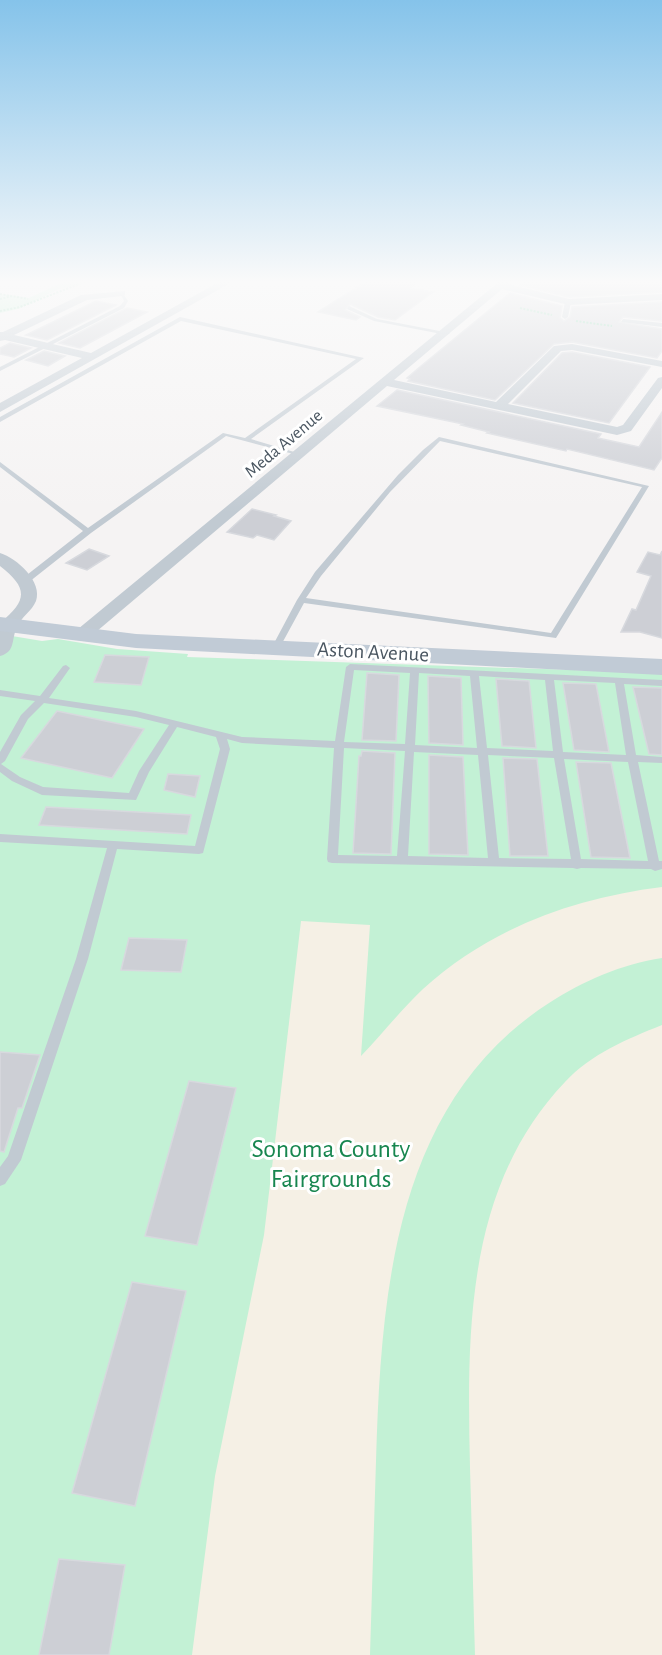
<svg xmlns="http://www.w3.org/2000/svg" width="662" height="1655" viewBox="0 0 662 1655" font-family="'Alegreya Sans',sans-serif">
  <rect width="100%" height="100%" fill="#f5f3f3"/>
  <g fill="#c3f1d5">
    <path d="M65 281H96L59 289 18 309 0 313V294L29 298Z"/>
    <path d="M0 634 42 641 58 639 117 649 188 654 187 657 662 673V1655H0Z"/>
  </g>
  <g fill="#f5f0e5">
    <path d="M662 887V958C622 964 583 981 549 1003 394 1103 381 1294 376 1461 374 1525 372 1590 370 1655H192L215 1476 264 1235 301 921 370 925 361 1056C382 1034 401 1010 423 989 490 928 574 898 662 887Z"/>
    <path d="M662 1025V1655H475C473 1593 472 1531 470 1468 467 1333 465 1187 565 1082 591 1054 627 1039 662 1025Z"/>
  </g>
  <g fill="#cdcfd5" stroke="#d7d9de" stroke-width="1.5">
    <path d="M367 281H419L410 288 433 292 395 320 378 317 350 304 345 310 360 317 356 320 318 312Z"/>
    <path d="M524 281H662V292L569 297 520 285Z"/>
    <path d="M510 293 562 306 560 318 564 321 570 317 572 307 662 302V321L623 317 619 322 662 329V351L657 358 572 342 554 344 495 400 408 381 410 379 407 378 421 366Z"/>
    <path d="M96 301 116 305 47 340 26 335Z"/>
    <path d="M127 308 147 312 80 348 59 343Z"/>
    <path d="M10 343 31 348 14 357 0 354V348Z"/>
    <path d="M44 351 65 356 48 366 26 360Z"/>
    <path d="M572 352 650 367 609 423 513 403 562 353Z"/>
    <path d="M397 390 601 434 598 438 639 447 662 412V458L654 470 567 449 566 451 487 433 489 432 461 425 463 424 377 406Z"/>
    <path d="M252 509 276 515 274 516 291 521 274 540 257 535 253 538 227 532Z"/>
    <path d="M89 549 109 556 87 570 66 563Z"/>
    <path d="M662 551V638L640 632H621L632 609 636 610 651 576 637 572 648 552 660 555Z"/>
    <path d="M105 655 149 657 141 685 94 682Z"/>
    <path d="M367 673 399 675 396 741 362 740Z"/>
    <path d="M428 676 461 678 463 745 429 743Z"/>
    <path d="M496 679 529 681 536 748 502 746Z"/>
    <path d="M563 683 596 684 609 752 574 750Z"/>
    <path d="M633 687 662 688V755L649 754Z"/>
    <path d="M57 711 144 729 112 778 21 758Z"/>
    <path d="M362 751 395 753 391 854 353 853 359 756H361Z"/>
    <path d="M429 755 463 757 468 855 429 854Z"/>
    <path d="M503 758 537 759 548 856H510Z"/>
    <path d="M576 762 611 763 630 858 591 857Z"/>
    <path d="M168 774 200 776 195 797 164 790Z"/>
    <path d="M46 807 191 815 187 834 39 825Z"/>
    <path d="M129 938 187 940 181 972 121 970Z"/>
    <path d="M0 1052 40 1055 22 1108H18L4 1152 0 1151Z"/>
    <path d="M189 1081 236 1088 197 1245 145 1236Z"/>
    <path d="M132 1282 186 1291 135 1506 72 1493Z"/>
    <path d="M59 1559 125 1565 109 1655H39Z"/>
  </g>
  <g fill="none" stroke-linecap="round" stroke-linejoin="round">
    <g stroke="#7ad0a6" stroke-width="2" stroke-dasharray="2 1.5" stroke-linecap="butt">
      <path d="M571 281H601"/>
      <path d="M0 294 11 296"/>
      <path d="M0 299 12 296 28 299"/>
      <path d="M520 308 552 315"/>
      <path d="M0 311 20 307 79 284"/>
      <path d="M576 321 612 326"/>
    </g>
    <g fill="#c1cad2" fill-rule="evenodd">
      <path d="M122 292 128 301 124 308 0 371V367L120 306 124 301 120 293Z"/>
      <path d="M568 300 571 302 568 317 565 319 562 317 565 302Z"/>
      <path d="M349 306 377 319 450 333 447 335 374 321 347 309Z"/>
      <path d="M180 317 364 358 251 439 301 454V456L226 436 91 533 29 582H23V578L83 531 0 467V462L88 528 223 433 245 438 356 359 181 321 0 422V417Z"/>
      <path d="M623 319 662 323V327L621 322Z"/>
      <path d="M439 437 649 486 556 638 304 603 280 647 276 650 273 649 272 647 297 600 315 572 398 475 423 450ZM440 441 642 487 551 633 306 598 321 576 390 492Z"/>
      <path d="M350 664 662 680V686L624 684 636 755 662 757V763L638 762 659 861H662V869L655 871 651 869 581 868 577 869 573 868 332 863 328 862 327 859 334 748 242 743 227 739 230 749 203 853 199 854 117 849 88 959 21 1160 5 1184 0 1186V1167L8 1156 76 959 107 848 0 842V834L195 846 220 749 216 737 177 727 149 772 136 800 42 795 12 781 0 772V752L21 715 35 701 0 696V690L40 696 63 666 66 665 70 668 49 698 136 711 242 737 335 741 346 667ZM354 670 410 673 405 744 344 742ZM419 673 470 676 477 748 415 745ZM479 676 545 680 553 751 487 748ZM554 680 615 683 626 755 563 752ZM44 703 136 717 169 725 139 771 129 793 43 787 20 777 1 764 5 761 28 719ZM344 748 405 751 397 856 338 855ZM414 752 478 755 488 858 408 856ZM488 755 554 758 571 859 499 858ZM564 759 628 762 648 861 581 859Z"/>
    </g>
    <g fill="#c1cad2" fill-rule="evenodd">
      <path d="M221 281H234L0 412V403L82 358 5 340 0 341V332H3L81 295 125 291V295L122 296 87 300 14 335 91 353Z"/>
      <path d="M500 281H511L508 284 569 299 662 294V300L569 305 502 289 394 380 496 402 554 346 572 344 662 361V367L572 350 561 351 508 404 617 427 623 425 658 378 662 377V388L631 431 617 435 387 386 90 637H78L76 633 78 629Z"/>
      <path d="M0 553C17 558 43 582 36 601 32 611 21 617 17 627 11 639 16 652 0 656V623C28 600 28 588 0 566Z"/>
    </g>
    <path fill="#c1cbd6" fill-rule="evenodd" d="M0 617 136 634 662 659V675L136 648 0 631Z"/>
  </g>
  <linearGradient id="sky" x2="0" y2="1"><stop stop-color="#85c3ea"/><stop offset="0.55" stop-color="#fafafa"/><stop offset="1" stop-color="#fafafa" stop-opacity="0"/></linearGradient>
  <rect width="662" height="513" fill="url(#sky)"/>
  <g text-anchor="middle" dominant-baseline="central" stroke-width="6" stroke-linejoin="round" paint-order="stroke">
    <g font-size="18" fill="#4a5661" stroke="#fff">
      <text transform="translate(284 444) rotate(-40)">Meda Avenue</text>
    </g>
    <g font-size="21" fill="#4a5661" stroke="#fff">
      <text transform="translate(373 652) rotate(3)">Aston Avenue</text>
    </g>
    <g font-size="26" fill="#17864f" stroke="#fff">
      <text x="331" y="1149">Sonoma County<tspan x="331" dy="30">Fairgrounds</tspan></text>
    </g>
  </g>
</svg>
